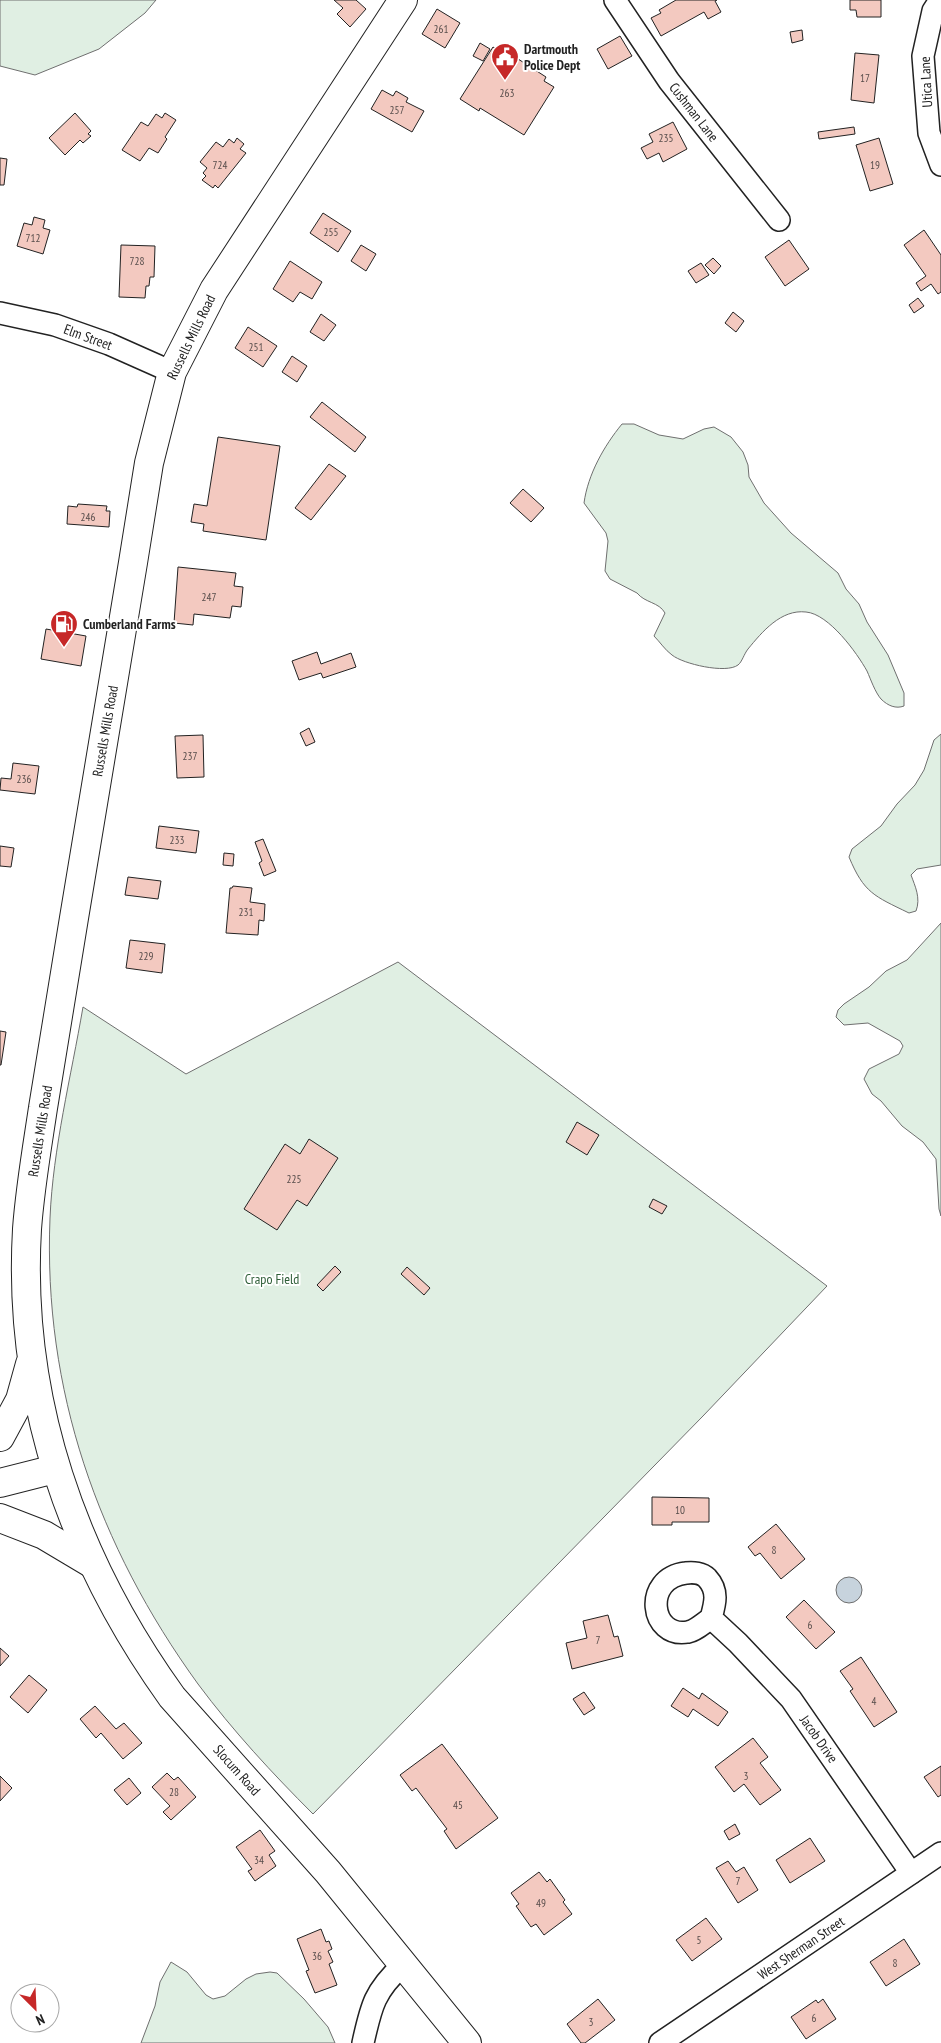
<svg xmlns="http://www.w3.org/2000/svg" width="941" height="2043" viewBox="0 0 941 2043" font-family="'PT Sans Narrow',sans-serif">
  <rect width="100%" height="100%" fill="#fff"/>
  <g fill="#e0efe3" stroke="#6f6f6f">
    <path d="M0 0H156L145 13 99 49 35 75 0 66Z"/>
    <path d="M622 424H634L659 435 683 439 704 429 714 427 731 437 743 452 748 465 749 477 764 503 791 533 838 573 846 589 859 604 867 622 888 655 904 693V706C896 709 888 706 881 699 875 692 871 680 867 671 857 653 829 614 806 612 781 609 762 632 748 649 744 654 742 662 738 665 726 674 683 664 672 655 665 650 660 642 654 636L665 613C659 602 645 603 637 593L610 579 605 571 608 541 606 533 584 503C588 474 604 446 622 424Z"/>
    <path d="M941 734V865L917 869 911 875C915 886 921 898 916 911L909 913C874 896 864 893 849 857L852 849 881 826 897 804 915 785 924 770 934 740Z"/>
    <path d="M941 923V1216L939 1209 936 1159 923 1142 902 1126 881 1101 872 1094 864 1079 869 1069 899 1054 903 1046 900 1041 868 1023 844 1025 836 1017 838 1010 844 1004 869 987 886 971 907 960Z"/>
    <path d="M398 962 827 1286 703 1416 313 1814C272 1773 233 1731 198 1684 98 1546 43 1390 50 1218 53 1148 71 1077 83 1007L186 1074Z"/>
    <path d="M171 1962 187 1972 206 1995 213 1999 225 1996 246 1979 256 1974 270 1972 277 1973 304 1999 328 2027 335 2043H141L155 2006 160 1982Z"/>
  </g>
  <circle fill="#c7d3dd" stroke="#6f6f6f" cx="849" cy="1590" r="13"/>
  <g fill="#f3c9c0" stroke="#222">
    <path d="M334 0H356L366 9 350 27 337 14 343 8Z"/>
    <path d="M676 0H717L715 1 721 12 708 19 704 12 661 36 651 18 661 13 659 10Z"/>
    <path d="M850 0H881V17H857L856 10H850Z"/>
    <path d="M437 9 460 23 445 48 422 34Z"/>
    <path d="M802 30 803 40 792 43 790 32Z"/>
    <path d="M620 36 632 56 608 69 597 49Z"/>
    <path d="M480 43 490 49 483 61 473 56Z"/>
    <path d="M493 47 514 60 515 57 546 77 544 81 554 87 524 135 480 108 479 111 460 99Z"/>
    <path d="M855 53 879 55 874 103 851 100Z"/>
    <path d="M382 90 393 96 396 91 408 98 406 102 424 111 412 132 371 109Z"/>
    <path d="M75 113 91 131 88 134 91 136 83 143 80 140 65 155 49 138Z"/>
    <path d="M165 113 176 120 165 137 167 139 158 153 149 148 140 161 122 150 141 122 148 126 156 114 162 118Z"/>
    <path d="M673 122 687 149 663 162 659 153 647 159 641 148 653 142 649 134Z"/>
    <path d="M854 127 855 134 819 139 818 132Z"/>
    <path d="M237 138 244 144 240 149 246 153 218 188 215 185 213 188 202 180 206 176 203 173 207 168 200 162 216 142 223 147 229 139 234 143Z"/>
    <path d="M879 138 893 184 870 191 856 145Z"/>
    <path d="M0 158 7 159 4 185H0Z"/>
    <path d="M323 213 351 231 338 252 310 233Z"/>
    <path d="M34 217 45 220 43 228 50 230 43 254 17 246 24 223 32 225Z"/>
    <path d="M924 230 941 255V292L938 294 931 284 921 291 916 283 926 276 904 245Z"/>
    <path d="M789 240 809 269 785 286 765 257Z"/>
    <path d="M121 245 155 246 154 277H150L149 286H146L145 298 119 297Z"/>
    <path d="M361 245 376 254 366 271 351 261Z"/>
    <path d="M713 258 721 266 714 274 705 265Z"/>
    <path d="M290 261 322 282 312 299 300 292 293 302 273 289Z"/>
    <path d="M701 263 709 275 696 283 688 271Z"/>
    <path d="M918 298 924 306 914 313 909 305Z"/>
    <path d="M733 312 744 321 736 332 725 323Z"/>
    <path d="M321 314 336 325 324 341 310 332Z"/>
    <path d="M248 327 277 346 263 367 235 348Z"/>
    <path d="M292 356 307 366 297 382 282 372Z"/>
    <path d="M322 402 366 437 355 452 310 417Z"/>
    <path d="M218 437 280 446 266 540 203 531 204 524 191 522 194 504 207 506Z"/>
    <path d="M329 464 346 476 311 520 295 508Z"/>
    <path d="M523 489 544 508 531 522 510 503Z"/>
    <path d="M78 504 107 506 106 511H110L109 527 67 524 68 506 77 507Z"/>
    <path d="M178 567 236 573 234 586 243 587 241 607 232 606 230 618 194 614 193 625 174 623Z"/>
    <path d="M46 629 86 636 81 666 41 659Z"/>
    <path d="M317 652 321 664 351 653 356 667 323 678 321 673 299 680 292 661Z"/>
    <path d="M309 728 315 742 306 746 300 733Z"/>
    <path d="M203 735 204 777 177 778 175 736Z"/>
    <path d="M13 763 39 766 35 794 0 790 1 778 11 779Z"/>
    <path d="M159 826 199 831 196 853 156 848Z"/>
    <path d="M263 839 276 871 264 876 259 863 262 861 255 842Z"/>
    <path d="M0 846 14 848 11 867 0 866Z"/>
    <path d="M224 853 234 854 233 866 223 865Z"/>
    <path d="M128 877 161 881 158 899 125 895Z"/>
    <path d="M233 886 252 888 250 902 265 904 264 921 259 920 258 935 226 933 230 888H232Z"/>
    <path d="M130 940 165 944 162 973 126 968Z"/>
    <path d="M0 1031 6 1032 1 1065H0Z"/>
    <path d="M577 1122 599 1135 587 1155 566 1142Z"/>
    <path d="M309 1139 338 1158 307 1206 297 1200 277 1230 244 1209 285 1144 300 1154Z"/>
    <path d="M653 1199 667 1206 662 1214 649 1207Z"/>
    <path d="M335 1266 341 1272 323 1291 317 1285Z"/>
    <path d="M407 1267 430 1288 424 1295 401 1274Z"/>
    <path d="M652 1497 709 1498V1522H672V1525H652Z"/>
    <path d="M776 1524 805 1559 781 1579 760 1553 755 1556 748 1547Z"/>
    <path d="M804 1600 835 1632 816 1649 786 1617Z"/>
    <path d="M608 1615 614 1637 618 1636 623 1656 572 1669 566 1643 587 1638 583 1621Z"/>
    <path d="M0 1648 9 1656 0 1666Z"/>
    <path d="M861 1657 897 1712 874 1727 850 1691 853 1689 840 1671Z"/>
    <path d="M29 1675 47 1690 28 1713 10 1697Z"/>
    <path d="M683 1688 699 1699 702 1693 728 1712 718 1726 693 1709 688 1717 671 1706Z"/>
    <path d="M584 1692 595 1708 584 1715 573 1699Z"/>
    <path d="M95 1706 116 1729 124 1723 142 1743 123 1759 101 1733 96 1738 80 1719Z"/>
    <path d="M753 1738 768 1757 760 1763 781 1790 760 1805 744 1784 734 1792 715 1767Z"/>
    <path d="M442 1744 498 1818 456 1849 444 1831 447 1829 416 1788 412 1791 400 1775Z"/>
    <path d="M941 1766V1795L938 1797 924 1777Z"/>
    <path d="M167 1773 174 1780 178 1777 196 1797 171 1820 163 1812 170 1806 152 1787Z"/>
    <path d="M0 1776 12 1788 0 1801Z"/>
    <path d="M129 1778 141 1793 127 1805 114 1790Z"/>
    <path d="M735 1824 740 1834 729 1840 724 1831Z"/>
    <path d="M260 1830 275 1851 269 1855 276 1866 255 1881 248 1871 252 1869 236 1847Z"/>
    <path d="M810 1838 825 1861 790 1883 776 1860Z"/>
    <path d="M728 1861 736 1872 744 1867 758 1890 738 1903 716 1868Z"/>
    <path d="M539 1872 547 1882 550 1879 565 1900 563 1902 572 1914 544 1935 536 1924 531 1927 516 1906 519 1904 511 1893Z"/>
    <path d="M706 1918 722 1939 692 1961 676 1940Z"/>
    <path d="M321 1929 326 1942 329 1941 332 1949 328 1951 333 1962 329 1964 337 1985 315 1993 306 1971 309 1970 297 1939Z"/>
    <path d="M904 1939 920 1964 886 1986 870 1962Z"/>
    <path d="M598 1999 615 2020 585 2043H581L567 2024Z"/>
    <path d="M823 1999 836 2019 806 2039 791 2017 816 2000 818 2003Z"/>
  </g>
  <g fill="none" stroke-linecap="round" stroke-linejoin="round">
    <defs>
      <g id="minor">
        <path d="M615 0 669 81 779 220"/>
        <path d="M940 0 933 11 923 56 929 133 941 165"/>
        <path d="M0 313 55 325 109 344 172 372"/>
        <path d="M711 1618C715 1604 719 1591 707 1578 702 1573 693 1572 686 1573 642 1578 650 1639 688 1632 695 1631 704 1623 711 1618L738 1643 791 1699 911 1873"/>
        <path d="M363 2043C371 2007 374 1991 403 1965"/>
        <path d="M660 2043 941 1853"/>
      </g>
      <g id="major">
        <path d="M403 0 214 290 172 372 149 463C125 615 99 767 74 918 63 982 53 1045 43 1108 37 1148 30 1188 27 1229 17 1400 73 1559 172 1697L328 1872 467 2043"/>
        <path d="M0 1437 20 1400 30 1364"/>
        <path d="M0 1483 55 1469"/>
        <path d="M0 1518 44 1535 91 1563"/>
      </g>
    </defs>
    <use href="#minor" stroke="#222" stroke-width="24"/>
    <use href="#major" stroke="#222" stroke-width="30"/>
    <use href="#minor" stroke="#fff" stroke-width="21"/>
    <use href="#major" stroke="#fff" stroke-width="28"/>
  </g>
  <defs>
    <symbol id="civic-pin" viewBox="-11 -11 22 30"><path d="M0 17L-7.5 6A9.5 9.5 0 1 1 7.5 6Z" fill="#c62828" stroke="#fff"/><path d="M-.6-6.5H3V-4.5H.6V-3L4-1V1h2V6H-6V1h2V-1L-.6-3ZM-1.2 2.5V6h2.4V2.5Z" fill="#fff"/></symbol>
    <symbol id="fuel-pin" viewBox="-11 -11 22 30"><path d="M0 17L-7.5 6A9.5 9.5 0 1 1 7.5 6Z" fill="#c62828" stroke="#fff"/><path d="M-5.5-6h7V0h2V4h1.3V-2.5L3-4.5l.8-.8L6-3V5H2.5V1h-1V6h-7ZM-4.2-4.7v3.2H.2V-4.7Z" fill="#fff"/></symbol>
  </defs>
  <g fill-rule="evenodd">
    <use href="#civic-pin" x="489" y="41" width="32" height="43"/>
    <use href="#fuel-pin" x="48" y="608" width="32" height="43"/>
  </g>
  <g text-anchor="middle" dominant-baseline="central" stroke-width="4" stroke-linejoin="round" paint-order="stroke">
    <g font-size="11" fill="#564c4a">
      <text x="441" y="29">261</text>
      <text x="865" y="78">17</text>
      <text x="507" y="93">263</text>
      <text x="397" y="110">257</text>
      <text x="666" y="138">235</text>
      <text x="220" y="165">724</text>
      <text x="875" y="165">19</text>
      <text x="331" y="232">255</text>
      <text x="33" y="238">712</text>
      <text x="137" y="261">728</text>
      <text x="256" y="347">251</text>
      <text x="88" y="517">246</text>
      <text x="209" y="597">247</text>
      <text x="190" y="756">237</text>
      <text x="24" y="779">236</text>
      <text x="177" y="840">233</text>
      <text x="246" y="912">231</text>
      <text x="146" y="956">229</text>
      <text x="294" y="1179">225</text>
      <text x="680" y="1510">10</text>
      <text x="774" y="1550">8</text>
      <text x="810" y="1625">6</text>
      <text x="598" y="1640">7</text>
      <text x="874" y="1701">4</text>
      <text x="746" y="1776">3</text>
      <text x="174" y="1792">28</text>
      <text x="458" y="1805">45</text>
      <text x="259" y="1860">34</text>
      <text x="738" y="1881">7</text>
      <text x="541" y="1903">49</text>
      <text x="699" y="1940">5</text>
      <text x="317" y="1956">36</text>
      <text x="895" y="1963">8</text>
      <text x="814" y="2018">6</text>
      <text x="591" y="2022">3</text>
    </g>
    <g font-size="14" font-weight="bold" fill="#222" stroke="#fff" text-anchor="start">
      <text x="524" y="49">Dartmouth<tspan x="524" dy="16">Police Dept</tspan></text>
      <text x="83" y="624">Cumberland Farms</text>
    </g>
    <g font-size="14" fill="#222" stroke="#fff">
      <text transform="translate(926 82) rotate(-93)">Utica Lane</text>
      <text transform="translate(694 112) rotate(52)">Cushman Lane</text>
      <text transform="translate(88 337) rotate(20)">Elm Street</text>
      <text transform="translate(191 337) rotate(-64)">Russells Mills Road</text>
      <text transform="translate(105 731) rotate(-80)">Russells Mills Road</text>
      <text transform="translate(40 1131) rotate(-81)">Russells Mills Road</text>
      <text transform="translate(819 1739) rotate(55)">Jacob Drive</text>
      <text transform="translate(237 1770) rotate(48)">Slocum Road</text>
      <text transform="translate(801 1948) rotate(-34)">West Sherman Street</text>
    </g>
    <g font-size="14" fill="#2f5e38" stroke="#fff">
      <text x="272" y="1279">Crapo Field</text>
    </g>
  </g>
  <g transform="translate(35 2008) rotate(156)"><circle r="24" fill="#ffffff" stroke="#a7a7a7"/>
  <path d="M0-4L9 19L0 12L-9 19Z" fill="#c62828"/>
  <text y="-8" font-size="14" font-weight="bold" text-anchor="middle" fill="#222222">N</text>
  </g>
</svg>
